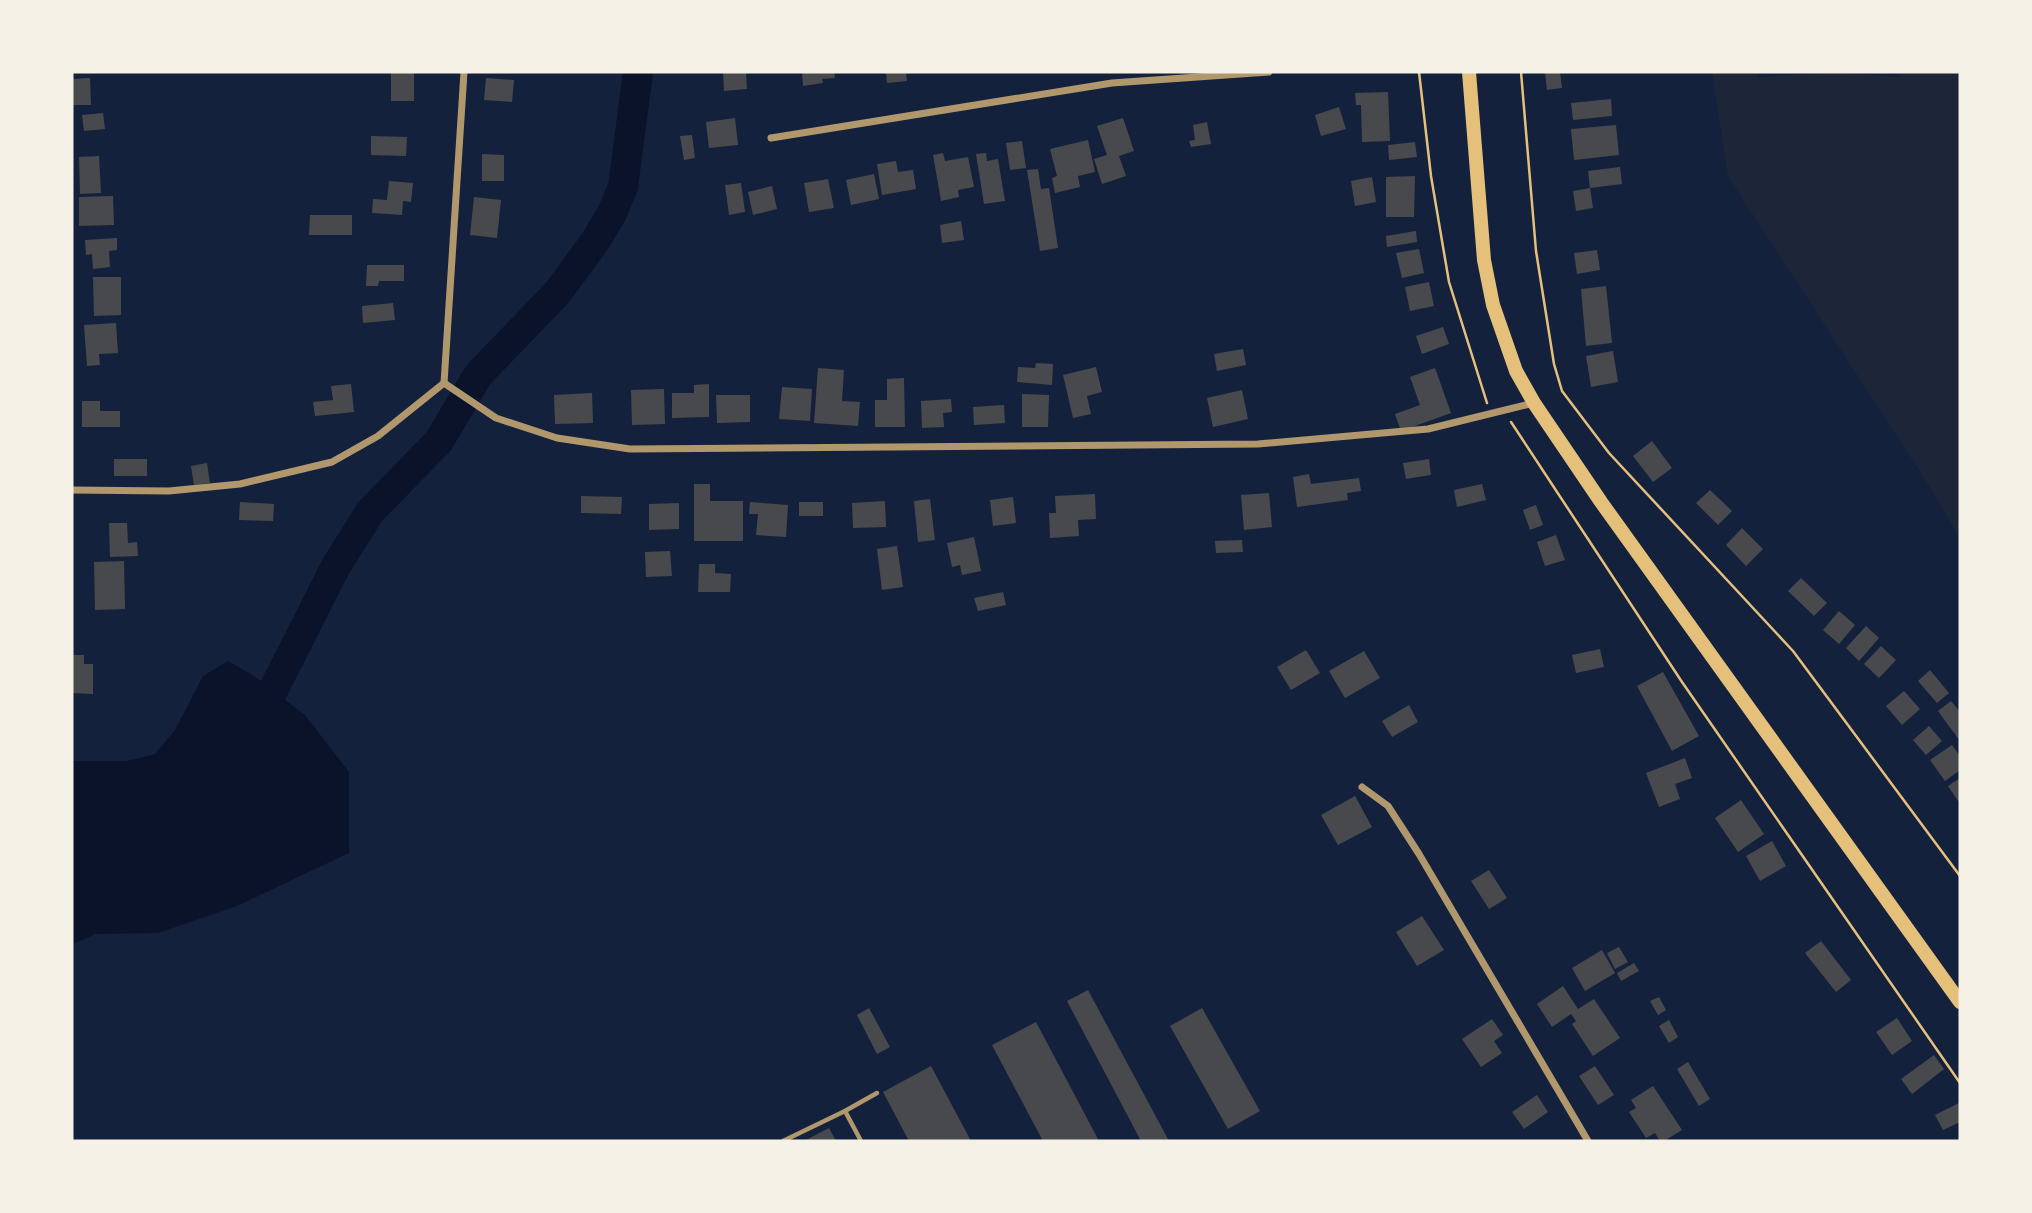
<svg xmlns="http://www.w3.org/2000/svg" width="2032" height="1213" viewBox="0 0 2032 1213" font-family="Overpass,sans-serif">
  <rect width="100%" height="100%" fill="#14213d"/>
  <path fill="#1d2539" d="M1712 72H1756L1758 77 1839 73 1899 77 1901 72H1960V539L1937 498 1728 176Z"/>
  <path fill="#0b132b" d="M228 661 254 676 305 715 349 772V853L237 906 158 933 96 934 73 944 72 949V761H127L155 754 175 730 203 676Z"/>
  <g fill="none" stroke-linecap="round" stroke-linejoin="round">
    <path stroke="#0b132b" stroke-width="30" d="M255 726 336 566 370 512 439 441 478 375 558 292 596 240 612 213 623 187 638 72"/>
  </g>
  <g fill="#48494c">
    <rect x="391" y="72" width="23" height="29"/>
    <path d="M723 72H746L747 89 724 91Z"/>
    <path d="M802 72H834L835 78 822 79 823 83 803 86Z"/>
    <path d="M886 72H906L907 81 887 83Z"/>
    <path d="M1545 72H1560L1562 88 1547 90Z"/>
    <path d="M90 78 91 105H72V79Z"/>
    <path d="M486 78 514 80 512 102 484 100Z"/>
    <path d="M1388 92 1390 141 1362 142 1361 105H1356L1355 93Z"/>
    <path d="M1611 99 1612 116 1573 120 1571 103Z"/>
    <path d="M1339 107 1346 129 1321 136 1315 115Z"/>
    <path d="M103 113 105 129 84 131 82 115Z"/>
    <path d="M735 118 738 145 709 148 706 122Z"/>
    <path d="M1123 118 1134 151 1119 156 1126 176 1102 184 1094 159 1107 155 1097 126Z"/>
    <path d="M1207 122 1211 144 1191 147 1189 141 1195 140 1193 125Z"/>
    <path d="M1616 125 1619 155 1574 160 1571 129Z"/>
    <path d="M692 135 695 158 684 160 680 136Z"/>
    <path d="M371 136 407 137 406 156 371 155Z"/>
    <path d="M1088 140 1095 172 1078 176 1080 187 1055 193 1052 178 1057 176 1050 149Z"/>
    <path d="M1022 141 1026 168 1010 170 1006 143Z"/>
    <path d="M1415 142 1417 157 1389 160 1388 145Z"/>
    <path d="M943 153 945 161 968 157 974 187 958 190 959 197 941 201 933 155Z"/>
    <path d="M986 153 987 161 998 159 1005 201 984 204 976 154Z"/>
    <path d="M482 154 504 155V181H482Z"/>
    <path d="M99 156 101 193 80 194 79 157Z"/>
    <path d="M896 161 898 172 913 170 916 189 882 195 877 164Z"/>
    <path d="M1620 167 1622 184 1590 188 1588 171Z"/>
    <path d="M1038 169 1041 189 1049 188 1058 248 1040 251 1027 170Z"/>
    <path d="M874 174 879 199 851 205 846 180Z"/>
    <path d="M1415 176 1414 217H1386V177Z"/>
    <path d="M1372 177 1376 202 1355 206 1351 181Z"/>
    <path d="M828 179 834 208 809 212 804 183Z"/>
    <path d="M389 181 413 183 411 202 403 201 402 215 372 213 373 199 387 200Z"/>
    <path d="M741 183 745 212 729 215 725 185Z"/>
    <path d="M772 186 777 209 753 215 748 192Z"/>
    <path d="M1590 188 1593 208 1576 211 1573 191Z"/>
    <path d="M113 196 114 225 79 226V197Z"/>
    <path d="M474 197 501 200 497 238 470 235Z"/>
    <path d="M310 215H352V235H309Z"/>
    <path d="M961 221 964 240 942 243 940 225Z"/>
    <path d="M1416 231 1417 242 1387 247 1386 236Z"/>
    <path d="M117 238V250L109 251 110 267 93 269 92 254 86 255 85 240Z"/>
    <path d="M1419 249 1424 273 1402 278 1396 253Z"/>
    <path d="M1597 250 1600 270 1577 274 1574 253Z"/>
    <path d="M367 265H404V281H379L378 286H366Z"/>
    <path d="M93 277H121V315L94 316Z"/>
    <path d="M1429 282 1434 306 1410 311 1405 287Z"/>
    <path d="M1606 286 1612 343 1586 346 1581 289Z"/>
    <path d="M393 303 395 320 363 323 362 306Z"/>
    <path d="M116 323 118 353 99 354 100 365 87 366 84 325Z"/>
    <path d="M1443 327 1449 344 1422 354 1416 336Z"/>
    <path d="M1243 349 1246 365 1217 371 1214 354Z"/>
    <path d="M1613 351 1618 382 1591 387 1586 356Z"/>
    <path d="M1036 363 1053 364 1052 385 1017 382 1018 367 1035 368Z"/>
    <path d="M1096 367 1102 392 1087 396 1091 414 1073 418 1063 375Z"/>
    <path d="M818 368 844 370 842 401 860 402 858 426 814 423Z"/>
    <path d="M1435 368 1451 413 1401 431 1395 414 1420 405 1410 377Z"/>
    <path d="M904 378 905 427H875V400H887V379Z"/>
    <path d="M351 384 354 412 315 416 313 402 333 400 331 386Z"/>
    <path d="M709 384V417L672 418V393H694V385Z"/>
    <path d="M782 387 812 389 810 421 779 419Z"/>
    <path d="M664 389 665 424 632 425 631 390Z"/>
    <path d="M1242 390 1248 419 1213 427 1207 398Z"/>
    <path d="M592 393 593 423 555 424 554 395Z"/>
    <path d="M1022 394 1049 395 1048 427H1022Z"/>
    <path d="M716 395H750V422L717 423Z"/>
    <path d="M951 399 952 412 943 413 944 427 922 428 921 401Z"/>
    <path d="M82 401H100V411H120V427H82Z"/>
    <path d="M1004 405 1005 423 974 425 973 407Z"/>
    <path d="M1652 441 1672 468 1653 482 1633 456Z"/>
    <rect x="114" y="459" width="33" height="17"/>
    <path d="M1429 459 1431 475 1406 479 1403 463Z"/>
    <path d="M207 463 210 483 194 485 191 466Z"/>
    <path d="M1309 474 1311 484 1359 478 1361 491 1347 493 1348 500 1297 507 1293 477Z"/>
    <path d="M694 484H710V501H743V541H694Z"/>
    <path d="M1482 484 1486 500 1457 507 1454 490Z"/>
    <path d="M1710 490 1732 511 1718 525 1696 503Z"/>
    <path d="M1269 493 1272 527 1244 530 1241 495Z"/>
    <path d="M1095 494 1096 519 1078 520 1079 536 1050 538 1049 513H1056L1055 496Z"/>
    <path d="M581 496 622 497 621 514 581 513Z"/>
    <path d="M1013 497 1016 523 993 526 990 500Z"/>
    <path d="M930 499 935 540 918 542 914 501Z"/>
    <path d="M885 501 886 527 853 528 852 503Z"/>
    <path d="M240 502 274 504 273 521 239 520Z"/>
    <path d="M750 502 788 505 786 537 756 535 758 514H749Z"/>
    <rect x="799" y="502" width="24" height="14"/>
    <path d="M679 503V529L649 530V504Z"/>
    <path d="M1536 505 1543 525 1530 530 1523 510Z"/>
    <path d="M109 523H127L128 543 137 542 138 556 110 557Z"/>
    <path d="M1742 528 1763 549 1746 566 1726 545Z"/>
    <path d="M1556 535 1565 560 1545 566 1537 542Z"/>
    <path d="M974 537 981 571 962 575 960 565 952 567 947 543Z"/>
    <path d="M1242 540 1243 552 1216 553 1215 541Z"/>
    <path d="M897 546 903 587 882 590 877 549Z"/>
    <path d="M670 551 672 576 646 577 645 552Z"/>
    <path d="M124 561 125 609 95 610 94 562Z"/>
    <path d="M699 564H715V573L731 574 730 592H698Z"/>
    <path d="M1801 578 1827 603 1814 616 1788 591Z"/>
    <path d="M1003 592 1006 605 978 611 974 598Z"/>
    <path d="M1839 611 1855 625 1839 644 1823 630Z"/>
    <path d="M1866 626 1879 638 1859 661 1846 648Z"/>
    <path d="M1881 646 1896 660 1879 678 1864 664Z"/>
    <path d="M1600 649 1604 667 1576 673 1572 655Z"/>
    <path d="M1306 650 1320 673 1291 690 1277 667Z"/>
    <path d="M1364 651 1380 678 1345 698 1329 671Z"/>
    <path d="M72 655H84V664H93V694L72 693Z"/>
    <path d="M1930 670 1949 693 1937 703 1918 681Z"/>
    <path d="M1663 672 1699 736 1672 751 1637 686Z"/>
    <path d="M1904 691 1920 709 1902 725 1886 706Z"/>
    <path d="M1951 701 1960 712V741L1938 711Z"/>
    <path d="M1409 705 1418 722 1392 737 1382 721Z"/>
    <path d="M1929 726 1942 741 1926 755 1913 740Z"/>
    <path d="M1952 745 1960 756V770L1945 781 1930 760Z"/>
    <path d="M1685 758 1692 778 1675 784 1680 799 1659 807 1646 773Z"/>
    <path d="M1960 778V799L1958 801 1948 786Z"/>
    <path d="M1355 796 1372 827 1338 845 1321 815Z"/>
    <path d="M1741 800 1764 834 1738 852 1715 818Z"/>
    <path d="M1772 841 1786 866 1760 881 1746 856Z"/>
    <path d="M1489 870 1507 898 1489 909 1471 881Z"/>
    <path d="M1422 916 1444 950 1417 966 1396 932Z"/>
    <path d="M1821 941 1851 980 1836 992 1805 953Z"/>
    <path d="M1619 947 1628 962 1615 969 1607 953Z"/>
    <path d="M1602 950 1615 973 1585 991 1572 968Z"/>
    <path d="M1634 963 1639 971 1621 981 1617 973Z"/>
    <path d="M1563 986 1578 1009 1594 999 1620 1038 1593 1056 1572 1024 1576 1021 1571 1014 1552 1027 1537 1004Z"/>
    <path d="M1088 990 1169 1141H1141L1067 1001Z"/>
    <path d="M1659 997 1666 1010 1658 1015 1650 1001Z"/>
    <path d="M869 1008 890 1047 877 1054 857 1015Z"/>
    <path d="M1202 1008 1260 1111 1228 1129 1170 1026Z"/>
    <path d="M1897 1018 1912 1041 1892 1055 1876 1032Z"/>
    <path d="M1492 1019 1503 1035 1494 1041 1502 1053 1481 1067 1462 1039Z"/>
    <path d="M1669 1020 1678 1037 1669 1043 1659 1026Z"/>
    <path d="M1036 1022 1099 1141H1043L992 1045Z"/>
    <path d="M1934 1055 1944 1069 1912 1094 1901 1079Z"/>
    <path d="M1688 1062 1710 1099 1699 1106 1677 1069Z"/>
    <path d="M931 1066 971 1141H909L883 1092Z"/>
    <path d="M1595 1066 1614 1095 1598 1105 1579 1076Z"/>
    <path d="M1653 1086 1682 1130 1664 1141H1660L1655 1133 1646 1138 1629 1112 1636 1108 1631 1100Z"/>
    <path d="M1537 1095 1548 1112 1524 1129 1512 1112Z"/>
    <path d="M1959 1103 1960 1122 1943 1130 1935 1115Z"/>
    <path d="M829 1128 836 1141H804Z"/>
  </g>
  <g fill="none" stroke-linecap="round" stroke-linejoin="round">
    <g stroke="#e5c07b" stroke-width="2.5">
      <path d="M1419 72 1431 176 1449 282 1487 403"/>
      <path d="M1521 72 1536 251 1554 364 1562 391 1609 453 1793 651 1960 876"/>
      <path d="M1511 422 1682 682 1960 1083"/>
    </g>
    <g stroke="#b1986c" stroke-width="4.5">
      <path d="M845 1111 877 1093"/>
      <path d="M783 1141 845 1111 861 1141"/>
    </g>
    <g stroke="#b1986c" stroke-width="7">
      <path d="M771 138 1112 83 1269 72"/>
      <path d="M444 383 496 418 557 438 630 449 1258 444 1428 429 1534 403"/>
      <path d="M444 383 464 72"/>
      <path d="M72 490 169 491 240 484 332 462 378 436 444 383"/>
      <path d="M1362 787 1388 806 1419 854 1588 1141"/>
    </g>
    <path stroke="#e5c07b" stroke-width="14" d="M1469 72 1484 260 1493 305 1516 371 1534 403 1601 502 1960 1002"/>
  </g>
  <rect width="2032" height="1213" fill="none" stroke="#f6f1e7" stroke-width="147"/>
</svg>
